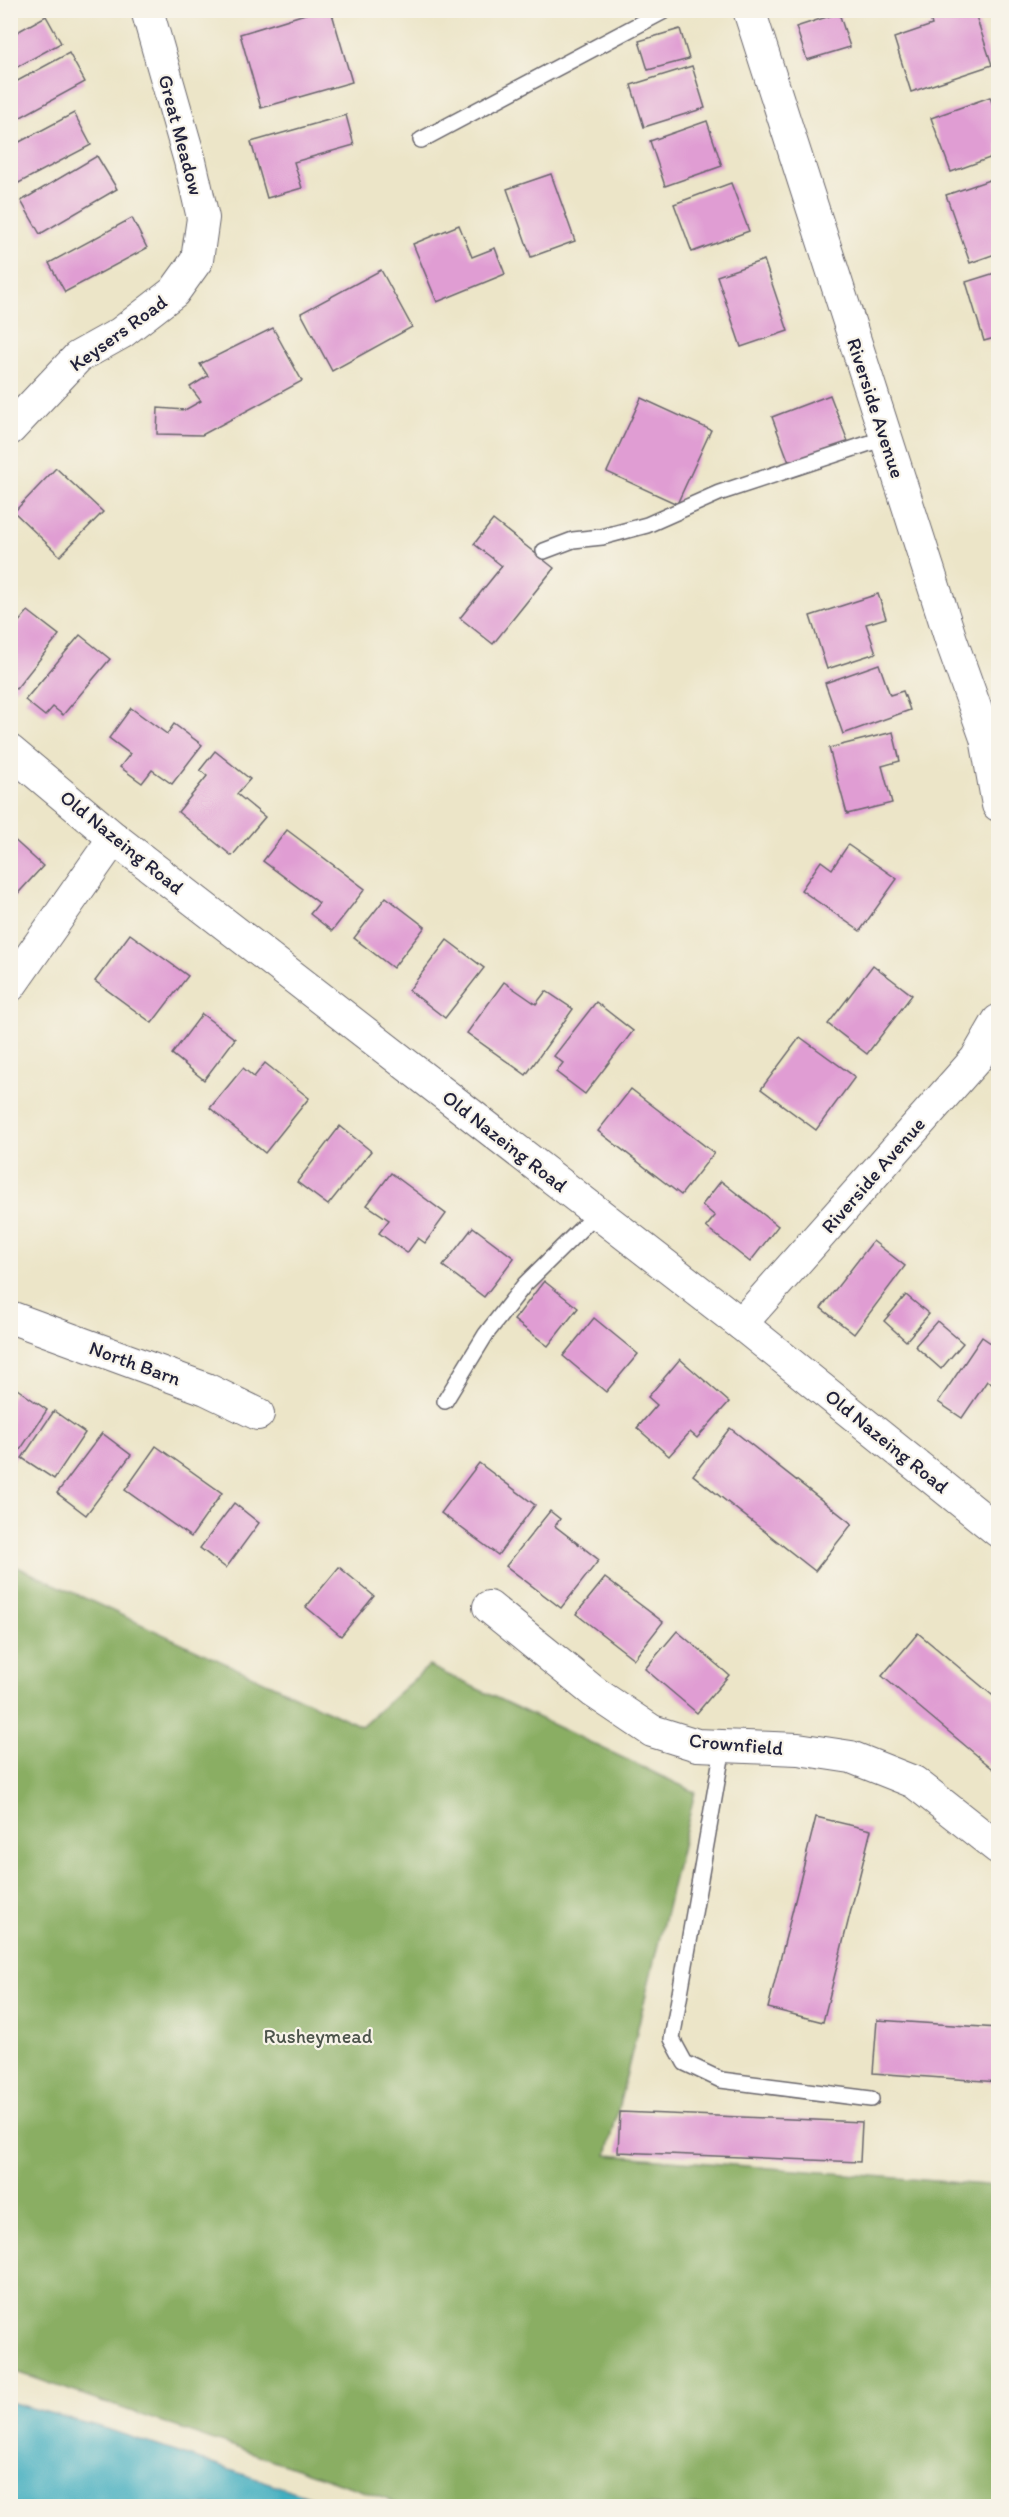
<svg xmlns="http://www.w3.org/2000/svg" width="1009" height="2517" viewBox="0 0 1009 2517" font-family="Itim,sans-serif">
  <rect width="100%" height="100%" fill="#f7f3e8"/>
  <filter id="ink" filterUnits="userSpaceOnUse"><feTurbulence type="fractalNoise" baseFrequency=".0167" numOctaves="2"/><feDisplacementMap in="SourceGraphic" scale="12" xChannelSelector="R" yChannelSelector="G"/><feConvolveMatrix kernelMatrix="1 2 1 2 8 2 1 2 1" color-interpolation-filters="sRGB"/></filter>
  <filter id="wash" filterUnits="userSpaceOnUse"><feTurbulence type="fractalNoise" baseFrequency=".008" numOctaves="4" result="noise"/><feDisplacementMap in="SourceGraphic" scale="24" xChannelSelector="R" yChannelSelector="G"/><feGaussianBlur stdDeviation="1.35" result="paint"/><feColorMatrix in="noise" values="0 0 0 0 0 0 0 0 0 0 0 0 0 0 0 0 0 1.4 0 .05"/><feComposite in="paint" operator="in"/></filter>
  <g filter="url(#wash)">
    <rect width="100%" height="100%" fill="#ece5c8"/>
    <path fill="#8aae63" stroke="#56684f" stroke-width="1.5" d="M11 1564 361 1726 429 1666 695 1792 607 2155 998 2186V2506H406L11 2370Z"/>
    <path fill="#42aec0" stroke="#32687e" stroke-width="1.5" d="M10 2402 107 2429 338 2506H11Z"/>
    <g id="blocks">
      <g fill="#e09dd3">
        <path d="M318 10H331L352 82 261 108 240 34Z"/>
        <path d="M928 10H974L992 65 911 92 894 38 932 25Z"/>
        <path d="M839 13 850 47 807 60 796 27Z"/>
        <path d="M46 16 61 43 10 71V36Z"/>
        <path d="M680 29 689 59 648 70 639 41Z"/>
        <path d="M69 53 85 82 10 123V85Z"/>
        <path d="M692 66 705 108 644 127 631 85Z"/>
        <path d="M990 97 998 120V155L951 172 931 118Z"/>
        <path d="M74 113 91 145 11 187 10 147Z"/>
        <path d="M346 115 354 145 294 162 302 188 267 198 251 142Z"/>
        <path d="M707 121 722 166 665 186 650 141Z"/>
        <path d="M97 156 117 189 40 234 21 201Z"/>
        <path d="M551 174 575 241 531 257 507 189Z"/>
        <path d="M995 178 998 189V253L970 263 946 195Z"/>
        <path d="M731 183 749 231 692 252 674 204Z"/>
        <path d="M132 218 147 248 65 292 49 263Z"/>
        <path d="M459 225 472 257 495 248 505 274 437 302 413 244Z"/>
        <path d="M764 260 788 331 741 347 717 276Z"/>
        <path d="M381 270 412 327 332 371 301 313Z"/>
        <path d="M998 272V337L984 341 966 282Z"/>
        <path d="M273 328 302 381 202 435 157 434 158 408 185 410 201 401 190 387 208 376 200 364Z"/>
        <path d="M830 395 849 444 790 465 772 417Z"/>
        <path d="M641 398 711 430 677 504 607 472Z"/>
        <path d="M56 468 103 512 60 556 14 512Z"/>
        <path d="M493 520 554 568 493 644 460 618 502 566 474 544Z"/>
        <path d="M878 594 886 618 866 624 876 653 827 669 810 616Z"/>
        <path d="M28 611 59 635 16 689 10 685V632Z"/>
        <path d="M80 635 110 659 63 715 53 707 45 716 25 700Z"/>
        <path d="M879 664 890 695 903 691 910 710 843 734 825 683Z"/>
        <path d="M131 708 167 734 174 724 202 745 172 784 152 770 142 783 120 767 130 754 109 738Z"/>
        <path d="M893 732 900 761 882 766 892 803 847 814 829 748Z"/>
        <path d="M215 751 250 779 237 794 265 817 232 856 178 812 207 776 200 770Z"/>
        <path d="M287 830 365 889 332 931 310 914 319 903 263 861Z"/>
        <path d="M10 836 43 866 10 902Z"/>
        <path d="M848 845 897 879 860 931 801 890 821 861 832 869Z"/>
        <path d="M386 897 425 927 393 968 354 938Z"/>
        <path d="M130 934 188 976 152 1023 95 981Z"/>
        <path d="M447 940 484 968 445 1018 409 990Z"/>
        <path d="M873 965 912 995 867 1054 828 1024Z"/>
        <path d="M504 982 536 1004 546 991 573 1009 526 1075 467 1033Z"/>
        <path d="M596 1002 633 1031 585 1094 556 1072 563 1063 554 1056Z"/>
        <path d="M202 1014 235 1039 204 1080 172 1054Z"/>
        <path d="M800 1037 855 1077 816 1130 761 1089Z"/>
        <path d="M265 1063 309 1098 265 1153 210 1108 243 1068 254 1077Z"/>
        <path d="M631 1089 714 1153 681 1195 598 1131Z"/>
        <path d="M340 1126 371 1151 328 1205 297 1182Z"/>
        <path d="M391 1173 446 1214 425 1243 418 1238 407 1253 379 1233 389 1220 367 1205Z"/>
        <path d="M721 1181 778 1226 750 1262 706 1227 715 1216 702 1205Z"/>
        <path d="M473 1227 514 1258 484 1297 443 1266Z"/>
        <path d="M873 1241 905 1266 854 1334 821 1308Z"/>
        <path d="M544 1281 578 1308 548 1346 514 1320Z"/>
        <path d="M906 1295 929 1314 906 1341 884 1321Z"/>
        <path d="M594 1318 638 1354 606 1392 563 1356Z"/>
        <path d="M937 1321 963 1343 941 1369 915 1346Z"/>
        <path d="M982 1337 998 1348V1388L987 1381 962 1418 938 1402Z"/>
        <path d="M680 1359 729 1402 697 1438 690 1432 669 1456 637 1428 657 1405 648 1397Z"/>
        <path d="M17 1389 47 1410 12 1462 10 1398Z"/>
        <path d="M54 1411 85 1433 54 1479 22 1458Z"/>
        <path d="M730 1428 852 1524 815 1571 693 1475Z"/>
        <path d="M102 1433 131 1455 86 1515 57 1493Z"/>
        <path d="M156 1446 222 1493 191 1537 125 1490Z"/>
        <path d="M479 1463 535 1505 498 1555 441 1513Z"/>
        <path d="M234 1503 259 1523 226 1568 200 1548Z"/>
        <path d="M550 1511 560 1519 555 1526 599 1560 561 1608 506 1566Z"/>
        <path d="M339 1567 374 1596 341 1636 306 1607Z"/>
        <path d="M605 1578 663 1622 634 1659 576 1614Z"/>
        <path d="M677 1631 729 1675 697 1713 645 1669Z"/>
        <path d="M918 1633 998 1700V1773L882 1676Z"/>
        <path d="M816 1817 871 1830 823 2022 768 2008Z"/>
        <path d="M877 2020 998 2028V2082L873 2073Z"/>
        <path d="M620 2112 862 2122 860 2162 618 2152Z"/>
      </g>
    </g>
  </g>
  <g filter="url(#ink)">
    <use href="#blocks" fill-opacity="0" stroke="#69666c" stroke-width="1.5"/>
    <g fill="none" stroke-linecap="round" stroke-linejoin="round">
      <defs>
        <g id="lane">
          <path d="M421 140 666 10"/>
          <path d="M544 551 573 540 602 537 647 525 719 493 885 438"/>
          <path d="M445 1401 486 1334 525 1284 598 1212"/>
          <path d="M723 1747 672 2039 685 2063 721 2080 871 2099"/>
        </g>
        <g id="street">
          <path d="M749 10 951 640 986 738 998 805"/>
          <path d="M10 429 78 357 121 333 174 292 197 260 203 218 190 161 147 10"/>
          <path d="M10 751 114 838 741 1324 998 1531"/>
          <path d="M10 986 114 838"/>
          <path d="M10 1317 206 1389 258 1414"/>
          <path d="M741 1324 976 1059 998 1021"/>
          <path d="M489 1607 594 1692 652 1731 697 1745 798 1749 851 1757 914 1782 998 1848"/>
        </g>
      </defs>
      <use href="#lane" stroke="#69666c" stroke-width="18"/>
      <use href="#street" stroke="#69666c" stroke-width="34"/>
      <use href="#lane" stroke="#fff" stroke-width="15"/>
      <use href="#street" stroke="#fff" stroke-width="32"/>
    </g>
  </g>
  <g text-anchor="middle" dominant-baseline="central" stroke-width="4.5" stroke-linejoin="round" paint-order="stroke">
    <g font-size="20" fill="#22223b" stroke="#f7f3e8">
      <text transform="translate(181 135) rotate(75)">Great Meadow</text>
      <text transform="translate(118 333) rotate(-36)">Keysers Road</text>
      <text transform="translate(876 408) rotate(72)">Riverside Avenue</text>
      <text transform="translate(122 842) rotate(39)">Old Nazeing Road</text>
      <text transform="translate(505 1141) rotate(38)">Old Nazeing Road</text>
      <text transform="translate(873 1175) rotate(-49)">Riverside Avenue</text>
      <text transform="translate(135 1363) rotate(20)">North Barn</text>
      <text transform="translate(887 1441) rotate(39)">Old Nazeing Road</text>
      <text transform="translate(736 1744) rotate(5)">Crownfield</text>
    </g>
    <g font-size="20" fill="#4c544b" stroke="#f7f3e8">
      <text x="318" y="2036">Rusheymead</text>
    </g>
  </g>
  <rect width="1009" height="2517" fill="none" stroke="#f7f3e8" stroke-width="36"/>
</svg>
